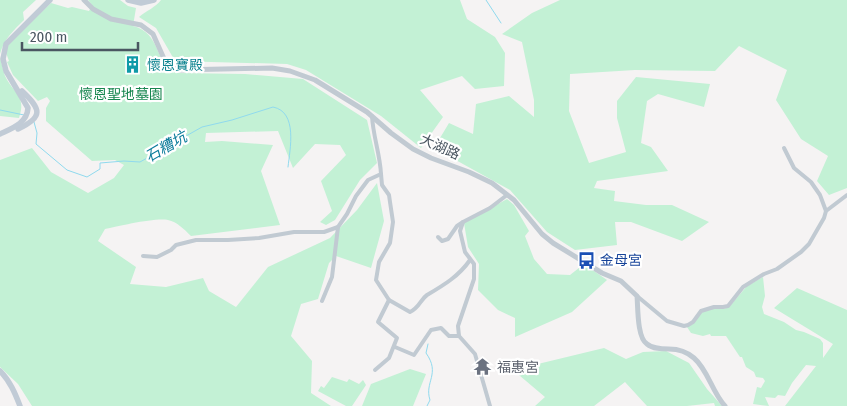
<svg xmlns="http://www.w3.org/2000/svg" width="847" height="406" viewBox="0 0 847 406" font-family="'Fira Sans Condensed','Noto Sans TC',sans-serif">
  <rect width="100%" height="100%" fill="#f5f3f3"/>
  <g fill="#c3f1d5">
    <path d="M0 0H36L23 12 24 20C13 31 4 39 0 54Z"/>
    <path d="M88 0H120L128 6 136 8 133 26C162 33 153 64 178 73L245 74 303 79 367 120 377 163 360 180 335 220 326 225 320 222 332 211 321 181 346 155 340 145 315 144 293 168 278 131 206 133 205 142 222 141 273 145 261 171 280 225 191 236C184 229 177 222 168 220 157 217 118 226 105 229L98 241 136 267 130 284 166 287 203 278 209 291 236 307 268 267 330 238 357 210 377 183 384 221 371 268 336 256 329 263 318 299 301 304 291 336 312 361 311 393 331 406H32L18 384 0 367V160L32 148 51 172 88 193 114 178 124 165 115 160 92 161 46 121V108L50 101 47 97 38 101 13 75 7 62 9 61 5 50 10 41 51 3 68 8 72 7 89 11 92 5Z"/>
    <path d="M161 0H460L467 19 495 37 505 53 504 86 475 89 462 76 420 90 443 117 421 148 381 116 306 70 287 64 175 61 156 28 139 17C146 11 156 7 161 0Z"/>
    <path d="M560 0H847V188L829 195 817 181 828 156 801 139 776 100 787 70 739 46 715 71 635 70 570 74 569 111 589 163 626 152 617 118V101L636 77 710 84 704 107 658 94 647 101 641 143 651 147 668 171 597 181 594 188 615 191 614 201 646 205H672L709 222 682 241 631 222H615L617 245 575 250 547 232 510 190 434 148 449 123 473 134 476 104 509 96 534 117V100L522 42 502 34 532 13Z"/>
    <path d="M0 56C1 63 3 69 5 76 13 93 27 96 19 118L0 116Z"/>
    <path d="M507 199 514 205 529 231 525 236 534 259 547 274 570 275 584 264 607 280 572 312 515 337V318L498 310 478 290 479 264 468 247 464 223Z"/>
    <path d="M763 277 765 296 762 307 764 314 784 322 796 330 804 332 820 339 823 343V358L833 344 774 308 797 288 847 310V406H785L816 366 806 365 792 383 785 396 778 395 775 398 765 397 769 406 753 404 757 387 761 388 765 381 763 378 756 377 754 372 746 367 742 357H740L726 336H711L710 334 703 336 691 333 687 327 702 312 715 308 723 309 729 307 747 286Z"/>
    <path d="M604 348 626 359 643 352 666 351 689 363 707 389 722 406H715L714 403 687 406H647L625 382 594 406H535L545 397 513 370Z"/>
    <path d="M410 369 426 374 413 406H362L371 384Z"/>
    <path d="M332 377 347 382 349 379 359 384 363 380 366 385 352 406H346L318 391 321 386 324 388Z"/>
  </g>
  <g fill="none" stroke-linecap="round" stroke-linejoin="round">
    <g stroke="#90daee" stroke-width="1">
      <path d="M486 0 501 23"/>
      <path d="M0 110 24 115"/>
      <path d="M34 122 37 133 36 144 67 170 87 177 100 169V163L124 161 140 162 202 127 232 120 273 107C298 112 290 149 288 167"/>
      <path d="M427 406 430 400C424 382 441 374 426 353L428 344"/>
    </g>
    <g stroke="#c1cad2" stroke-width="4">
      <path d="M784 148 794 168 811 182 820 195 826 211"/>
      <path d="M381 174 382 185 389 195 390 202 393 222 390 243 379 262 376 280 389 300 410 312C420 307 420 300 427 295 444 285 459 276 470 260"/>
      <path d="M438 237 442 241 448 239 457 226 463 222"/>
      <path d="M143 256 157 257 171 250 176 245 196 240H228L259 238 294 232H324L338 227 347 214 356 196 368 180 381 174C380 154 373 136 372 116"/>
      <path d="M637 296 667 321 684 326 688 325 693 322 701 311 714 307H723L728 306 743 287 764 274 777 269 801 252 809 244 824 218 826 211 847 195"/>
      <path d="M322 301 332 277 338 227"/>
      <path d="M395 347 414 355 431 330 441 328 449 336H459"/>
      <path d="M375 370 389 358 397 338 378 322 389 300"/>
      <path d="M490 406 475 354 459 336 458 326 474 279V264L465 252 460 231 463 222 490 208 507 195"/>
    </g>
    <path stroke="#c1cad2" stroke-width="5" d="M84 0 93 9 111 19 141 25 153 34 165 61 178 70 272 68 290 71 315 80 367 112 391 133 413 149 431 158 469 172 492 183 514 200 542 234 553 243 602 273 621 281 637 296C638 307 637 338 647 344 653 349 662 349 669 349 679 349 686 351 694 358 708 370 712 392 725 406"/>
    <g stroke="#c1cbd6" stroke-width="5.5">
      <path d="M128 0 141 3 154 0"/>
      <path d="M18 129C44 117 41 109 22 91"/>
      <path d="M0 134C13 128 27 123 28 108L6 71 3 59 6 44 50 0"/>
      <path d="M0 371C10 381 15 393 20 406"/>
    </g>
  </g>
  <defs>
    <symbol id="building-bare" viewBox="-9 -9 18 18"><path d="M-4-6H4V6H1V3H-1V6H-4ZM-2.5-4.3h1.7v1.8h-1.7ZM.8-4.3h1.7v1.8H.8ZM-2.5-1h1.7V.8h-1.7ZM.8-1h1.7V.8H.8Z" fill="#0f9aa8" stroke="#fff" stroke-width="2.5" paint-order="stroke"/></symbol>
    <symbol id="bus-bare" viewBox="-9 -9 18 18"><path d="M-5-6H5V4H4V6H2V4H-2V6H-4V4H-5ZM-3.5-4V0h7V-4ZM-3.5 1.2v1.5H-2V1.2ZM2 1.2v1.5H3.5V1.2Z" fill="#1a4fb4" stroke="#fff" stroke-width="2.5" paint-order="stroke"/></symbol>
    <symbol id="temple-bare" viewBox="-9 -9 18 18"><path d="M0-6L5-2H3V0L6.5 2.5H4V6H1.5V3h-3V6H-4V2.5H-6.5L-3 0V-2H-5Z" fill="#6b7280" stroke="#fff" stroke-width="2.5" paint-order="stroke"/></symbol>
  </defs>
  <g fill-rule="evenodd">
    <use href="#building-bare" x="120" y="52" width="25" height="25"/>
    <use href="#bus-bare" x="574" y="248" width="25" height="25"/>
    <use href="#temple-bare" x="470" y="354" width="25" height="25"/>
  </g>
  <g text-anchor="middle" dominant-baseline="central" stroke-width="4.5" stroke-linejoin="round" paint-order="stroke">
    <g font-size="14" fill="#0d838f" stroke="#fff" text-anchor="start">
      <text x="147" y="65">懷恩寶殿</text>
    </g>
    <g font-size="14" fill="#17864f" stroke="#fff">
      <text x="121" y="94">懷恩聖地墓園</text>
    </g>
    <g font-size="14" fill="#4a5661" stroke="#fff">
      <text transform="translate(440 147) rotate(24)">大湖路</text>
    </g>
    <g font-size="14" fill="#164399" stroke="#fff" text-anchor="start">
      <text x="600" y="260">金母宮</text>
    </g>
    <g font-size="14" fill="#5b616d" stroke="#fff" text-anchor="start">
      <text x="497" y="367">福惠宮</text>
    </g>
    <g font-size="15" font-style="italic" fill="#0c7c9b" stroke="#fff">
      <text transform="translate(166 147) rotate(-30)">石糟坑</text>
    </g>
  </g>
  <path d="M22 42v8h116v-8" fill="none" stroke="#4a5661" stroke-width="2.5"/>
  <text x="30" y="42" font-size="15" fill="#4a5661" stroke="#ffffff" stroke-width="4" paint-order="stroke">200 m</text>
</svg>
